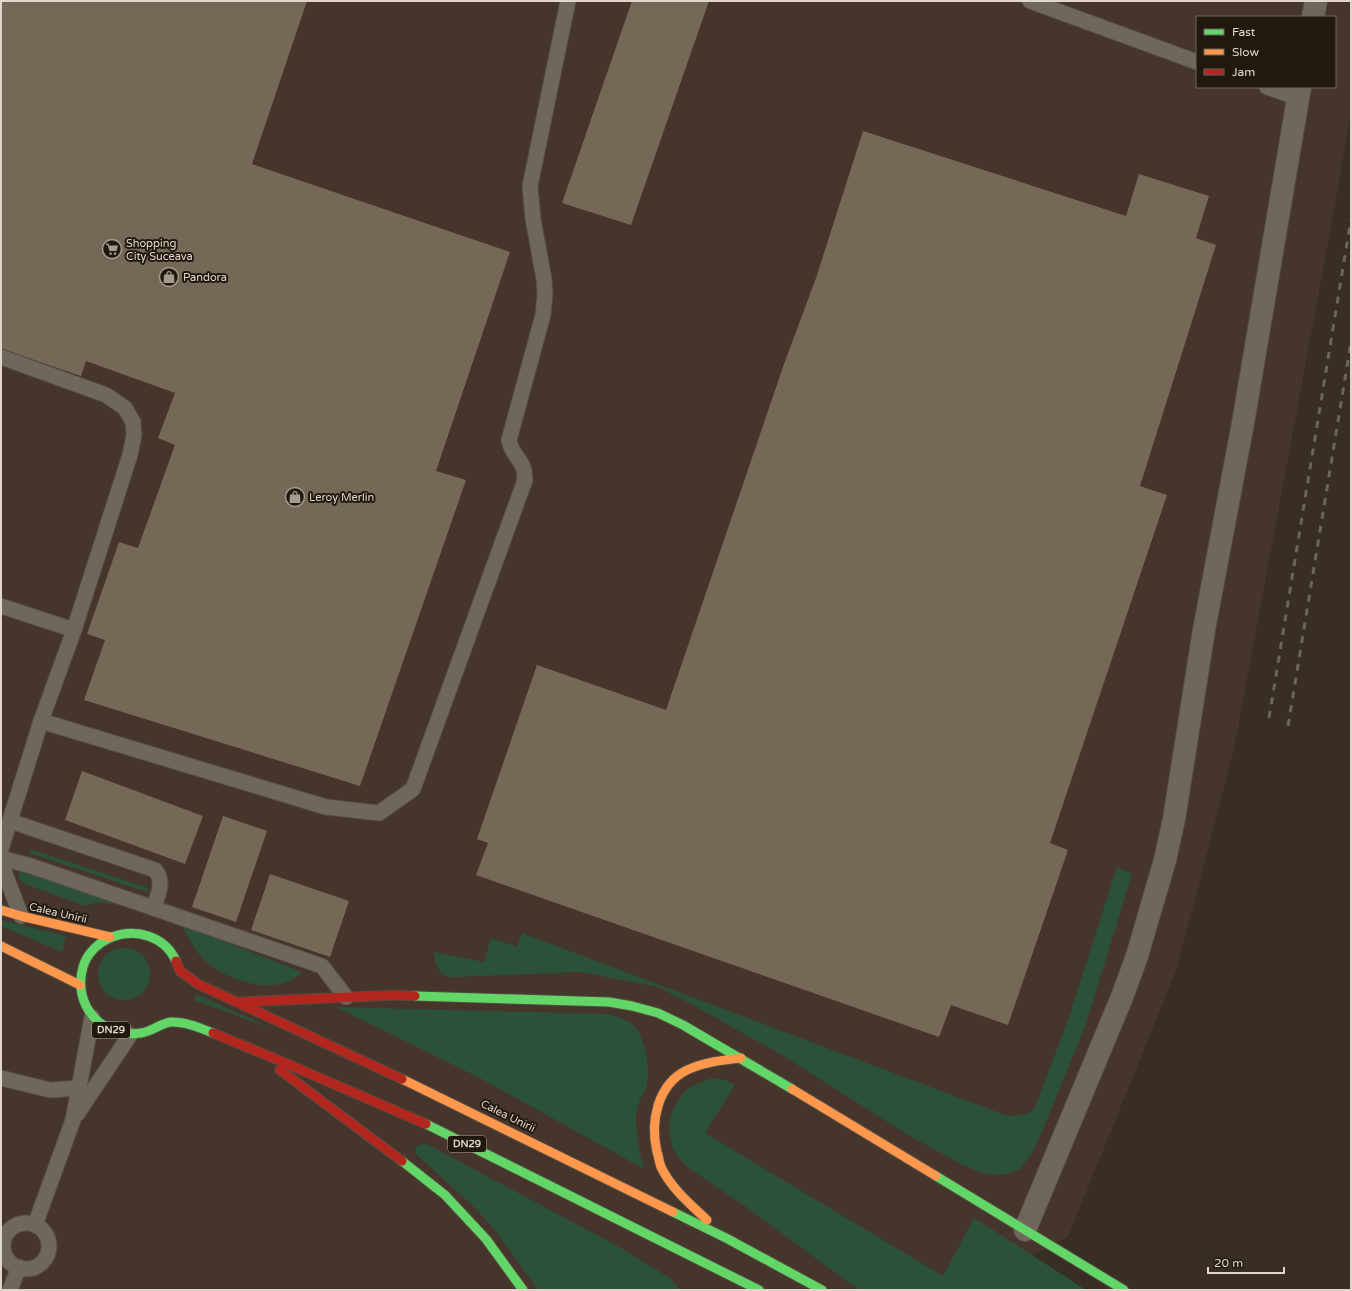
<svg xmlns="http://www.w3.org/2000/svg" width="1352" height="1291" viewBox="0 0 1352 1291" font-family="'Varela Round',sans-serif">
  <rect width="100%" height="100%" fill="#382e23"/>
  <path fill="#46352b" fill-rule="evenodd" d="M1 1H1351V112L1335 205 1234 749 1177 968 1068 1237 984 1280 981 1290H1ZM1197 17H1335V87H1197Z"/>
  <g fill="#2b513b">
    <path d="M30 849 148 888 147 892 29 853Z"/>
    <path d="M1117 867 1132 874 1085 1027 1041 1134 1032 1153 1019 1170 1006 1174 995 1175 982 1173 963 1165 908 1135 782 1055 693 1005 658 987 580 972 455 977C452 977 447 977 445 975 437 971 434 960 434 952L484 962 491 938 517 947 522 933 1005 1115C1016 1116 1028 1117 1035 1107L1068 1020Z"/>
    <path d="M23 870 115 901 114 904 98 902 85 906 25 884C21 880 16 877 20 871Z"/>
    <path d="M1 920 66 936 62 952 1 926Z"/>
    <path d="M182 925 302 972C299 975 296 978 292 980 268 993 228 980 208 963 196 954 189 938 182 925Z"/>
    <circle cx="124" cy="974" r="26"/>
    <path d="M196 994 278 1031 194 1000Z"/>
    <path d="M336 1007 609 1014C617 1017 627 1019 634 1026 646 1038 651 1071 646 1088 645 1092 642 1095 640 1099 638 1105 636 1114 636 1120 636 1136 640 1153 644 1169L480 1078Z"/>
    <path d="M712 1078 725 1080 735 1085 705 1133 943 1276 974 1218 1001 1235 1086 1290H859L746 1207 689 1168 678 1158 673 1149 670 1137 669 1127 671 1115 676 1104 682 1094 692 1086Z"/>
    <path d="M422 1144H427L621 1248 670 1278 680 1290H538L494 1229 473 1206 417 1155 415 1151 417 1146Z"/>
  </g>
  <g fill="#766856">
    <path d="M1 1H307L252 164 510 252 436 471 466 480 360 786 84 700 105 640 87 634 119 542 138 548 175 445 158 438 175 393 86 361 81 376 1 349Z"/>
    <path d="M632 1H709L631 225 562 203Z"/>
    <path d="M863 131 1126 216 1139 174 1209 196 1196 238 1216 245 1140 486 1167 495 1050 843 1068 850 1008 1025 951 1005 939 1037 476 875 488 843 477 839 537 665 666 710 784 364 816 278Z"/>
    <path d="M82 771 203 816 185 864 65 820Z"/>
    <path d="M223 816 267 831 236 922 192 907Z"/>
    <path d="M270 874 349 901 330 957 251 930Z"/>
  </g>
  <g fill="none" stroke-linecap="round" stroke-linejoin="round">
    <defs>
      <g id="lane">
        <path d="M1030 1 1197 62"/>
        <path d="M1267 87 1298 98"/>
        <path d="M1 357 106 395 125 408 133 422 134 435 130 455 74 630 41 721 1 849"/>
        <path d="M1 606 74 630"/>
        <path d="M41 721 326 807 379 813 413 789 525 480C524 477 525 473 524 470 521 458 511 454 509 440L543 315 545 294 544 279 533 219 530 186 568 1"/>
        <path d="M10 821 155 870C165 881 158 896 153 908"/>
        <path d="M1 858 31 866 322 966 346 997"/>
        <path d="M1 863 21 916"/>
        <path d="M1 1078 50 1090 79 1088"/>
        <path d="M77 1114 130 1035"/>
        <circle cx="26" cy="1246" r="23"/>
        <path d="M35 1225 73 1120 92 1017"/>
        <path d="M10 1290 19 1267"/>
      </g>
      <g id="street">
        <path d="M1313 17 1316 1"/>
        <path d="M1025 1230 1122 997 1137 956 1165 860 1174 819 1204 630 1243 423 1300 87"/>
      </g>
      <g id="fast">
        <path d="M176 961C165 936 136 928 112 937 99 942 87 953 83 967 72 1005 102 1039 141 1033 152 1032 162 1022 172 1022 186 1022 200 1028 213 1033"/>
        <path d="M415 996 609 1002 632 1006 658 1013 683 1025 792 1089"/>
        <path d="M426 1124 759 1290"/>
        <path d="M402 1161 445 1195 486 1239 523 1290"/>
        <path d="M936 1176 1124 1290"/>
        <path d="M673 1212 728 1239 822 1290"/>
      </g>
      <g id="slow">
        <path d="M1 910 21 916 110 937"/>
        <path d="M1 946 80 985"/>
        <path d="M402 1079 673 1212"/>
        <path d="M792 1089 936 1176"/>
        <path d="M707 1220C690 1204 671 1188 661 1167 659 1162 659 1157 657 1152 650 1122 657 1085 687 1070 704 1062 723 1060 741 1058"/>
      </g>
      <g id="jam">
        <path d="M176 961 180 971 198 984 402 1079"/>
        <path d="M240 1002 397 995 415 996"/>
        <path d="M213 1033 283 1062 426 1124"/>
        <path d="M280 1070 402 1161"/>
      </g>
    </defs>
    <use href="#lane" stroke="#544c42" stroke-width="17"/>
    <use href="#street" stroke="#544c42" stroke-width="24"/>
    <use href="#fast" stroke="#544c42" stroke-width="11"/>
    <use href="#slow" stroke="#544c42" stroke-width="11"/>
    <use href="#jam" stroke="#544c42" stroke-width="11"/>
    <use href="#lane" stroke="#6f675e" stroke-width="15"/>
    <use href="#street" stroke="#6f675e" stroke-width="22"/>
    <use href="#fast" stroke="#63d668" stroke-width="9"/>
    <use href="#slow" stroke="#ff974d" stroke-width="9"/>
    <use href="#jam" stroke="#b3261e" stroke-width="9"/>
    <g stroke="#6d655c" stroke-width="3" stroke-dasharray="7 7" stroke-linecap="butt">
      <path d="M1269 718 1351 219"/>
      <path d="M1288 726 1351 342"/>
    </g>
  </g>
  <defs>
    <symbol id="supermarket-ring" viewBox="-11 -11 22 22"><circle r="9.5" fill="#211910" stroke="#a69b8f" stroke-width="1.5"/><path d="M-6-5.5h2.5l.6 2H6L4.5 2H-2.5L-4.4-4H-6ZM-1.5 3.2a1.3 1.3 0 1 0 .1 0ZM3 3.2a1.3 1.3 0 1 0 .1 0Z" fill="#a69b8f"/></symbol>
    <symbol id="shop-ring" viewBox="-11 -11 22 22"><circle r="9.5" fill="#211910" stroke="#a69b8f" stroke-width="1.5"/><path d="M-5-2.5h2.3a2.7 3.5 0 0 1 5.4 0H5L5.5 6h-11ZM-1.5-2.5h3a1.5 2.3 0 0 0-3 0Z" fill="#a69b8f"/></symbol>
  </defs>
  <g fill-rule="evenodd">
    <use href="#supermarket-ring" x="101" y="238" width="22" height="22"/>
    <use href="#shop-ring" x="158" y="266" width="22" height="22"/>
    <use href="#shop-ring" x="284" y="486" width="22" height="22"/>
  </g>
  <g text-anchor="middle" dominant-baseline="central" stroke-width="4" stroke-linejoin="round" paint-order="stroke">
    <g fill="#211910" stroke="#a79d92" stroke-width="1">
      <rect x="92" y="1022" width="38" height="16" rx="3"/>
      <rect x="448" y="1136" width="38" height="16" rx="3"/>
    </g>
    <g font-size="10" font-weight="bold" fill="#e1d6c9">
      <text x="111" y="1030">DN29</text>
      <text x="467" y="1144">DN29</text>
    </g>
    <g font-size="11" fill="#e1d6c9" stroke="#211910" text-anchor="start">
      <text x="126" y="243">Shopping<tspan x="126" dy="13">City Suceava</tspan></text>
      <text x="183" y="277">Pandora</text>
      <text x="309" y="497">Leroy Merlin</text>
    </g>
    <g font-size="11" fill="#e1d6c9" stroke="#211910">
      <text transform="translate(58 913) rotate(13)">Calea Unirii</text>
      <text transform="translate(508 1116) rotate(26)">Calea Unirii</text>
    </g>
  </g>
  <rect width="1352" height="1291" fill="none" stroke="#e1d6c9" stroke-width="4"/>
  <rect x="1196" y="16" width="140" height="72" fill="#211910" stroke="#6e655a"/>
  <rect x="1204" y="29" width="20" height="6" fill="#63d668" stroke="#6e655a"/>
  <text x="1232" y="36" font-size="12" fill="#e1d6c9">Fast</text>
  <rect x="1204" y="49" width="20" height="6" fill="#ff974d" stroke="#6e655a"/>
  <text x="1232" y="56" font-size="12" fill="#e1d6c9">Slow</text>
  <rect x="1204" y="69" width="20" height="6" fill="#b3261e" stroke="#6e655a"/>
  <text x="1232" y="76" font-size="12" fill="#e1d6c9">Jam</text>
  <path d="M1208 1267v6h76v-6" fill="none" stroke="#e1d6c9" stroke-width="2"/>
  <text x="1214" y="1267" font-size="12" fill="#e1d6c9" stroke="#211910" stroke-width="3" paint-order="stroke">20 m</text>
</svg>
